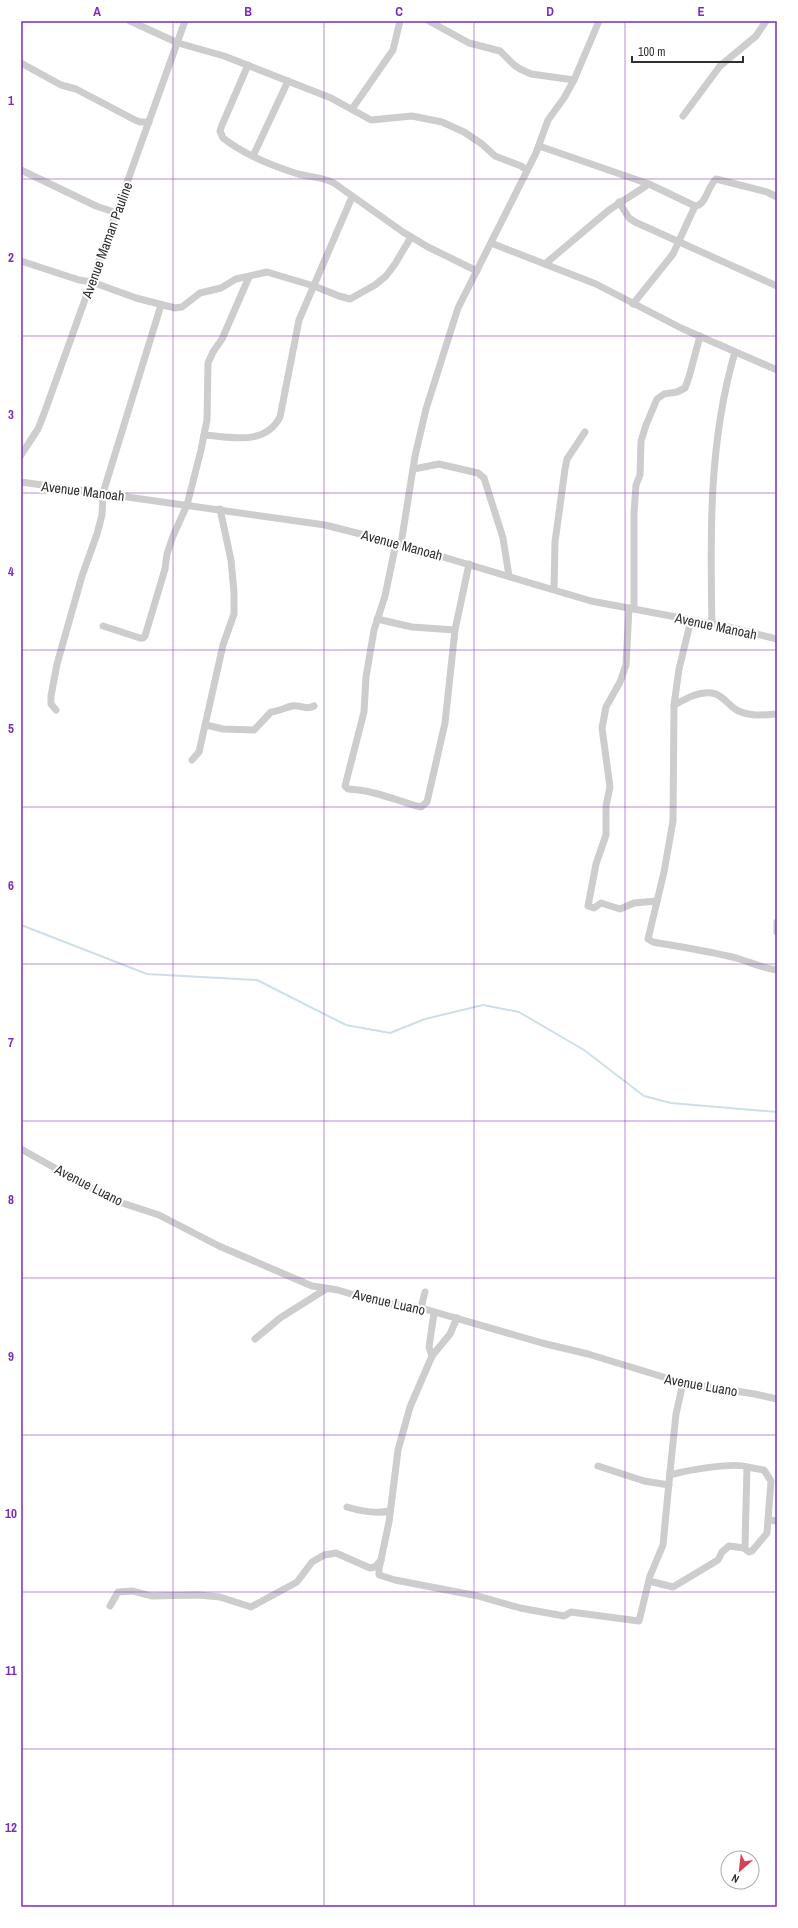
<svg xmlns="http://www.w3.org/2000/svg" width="798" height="1928" viewBox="0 0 798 1928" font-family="'Archivo Narrow',sans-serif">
  <rect width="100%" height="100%" fill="#fff"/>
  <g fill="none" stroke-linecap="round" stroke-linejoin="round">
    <path stroke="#cde0ea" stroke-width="2" d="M21 925 147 974 257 980 346 1025 390 1033 425 1019 483 1005 519 1012 584 1050 644 1096 671 1103 777 1112"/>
    <g stroke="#cdcdcd" stroke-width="7">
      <path d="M130 21 178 43 224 56 331 98 371 120 412 116 442 122 464 132 482 144 495 156 521 166 527 170"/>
      <path d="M429 21 469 43 500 51 514 65 520 69 531 74 574 80"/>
      <path d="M21 63 61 85 76 89 135 120 140 122H149"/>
      <path d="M248 65 222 125 220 131 223 138C245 155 272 166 298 174 310 177 323 177 334 183L403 232 428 247 477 271"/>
      <path d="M352 109 393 50 400 21"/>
      <path d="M683 116 720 66 756 36 766 21"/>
      <path d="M539 146 649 184 695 206C706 206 708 185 716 179L767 192 777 197"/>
      <path d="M253 156 288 81"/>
      <path d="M21 170 96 206 117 213"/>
      <path d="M619 202 629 218 635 222 777 286"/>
      <path d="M491 243 596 284 681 328 777 370"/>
      <path d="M21 261 79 280 92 282 136 298 175 308 182 307 200 293 221 288 236 279 267 272 314 286 339 296 350 299 375 285 386 276 395 264 411 237"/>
      <path d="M545 264 609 210 649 184"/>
      <path d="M633 304 673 254 695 206"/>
      <path d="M204 435C232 437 265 446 280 417L299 320 352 197"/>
      <path d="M21 455 38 429 45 411 185 21"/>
      <path d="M414 469 439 464 478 473 484 478 503 538 509 576"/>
      <path d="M21 482 325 525 396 543 591 601 724 626 777 639"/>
      <path d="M396 543 385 596 374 630 366 677 364 712 345 786 348 789C372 790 393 799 417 806L421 807 427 802 445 723 455 630 469 564"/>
      <path d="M401 544 415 456 426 409 458 308 536 153 548 120 564 98 574 80 599 21"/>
      <path d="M554 589 555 542 565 469 567 459 585 432"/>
      <path d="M629 608 626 665 620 682 606 707 602 728 610 787 606 806V835L596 864 588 906 594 908 601 903 620 909 634 903 657 901"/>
      <path d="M634 609V513L636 485 640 475 641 441 646 425 657 399 664 394 677 392 685 388 689 377 700 336"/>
      <path d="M377 619 412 627 455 630"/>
      <path d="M691 620 679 669 674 705 673 821 664 872 648 939 653 942C681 947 708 951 736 958 750 962 762 968 777 970"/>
      <path d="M712 624C710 533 709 440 735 352"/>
      <path d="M103 626 140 638H143L145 636 165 569 167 554 173 536 187 505 201 450 207 420 208 363 213 352 222 339 249 277"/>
      <path d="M674 705C685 699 699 691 712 693 721 694 728 704 735 709 747 717 763 715 777 714"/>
      <path d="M56 710 51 704V696L57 664 82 576 97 534 102 515 103 493 161 305"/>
      <path d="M206 725 223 729 254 730 271 712C279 711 284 708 292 706 300 704 304 711 314 706"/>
      <path d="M192 760 199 752 223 645 234 614V592L231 560 220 509"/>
      <path d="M777 922V932"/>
      <path d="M21 1149 110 1199 159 1215 219 1246 312 1286 338 1290 377 1302 421 1308 542 1343 588 1354 683 1383 755 1394 777 1399"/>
      <path d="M421 1308 425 1292"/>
      <path d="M457 1318 450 1334 432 1356 410 1407 398 1450 389 1522 379 1569V1575L395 1580 478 1596 520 1608 564 1616 571 1612 639 1621 650 1576 663 1545 670 1472"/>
      <path d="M255 1339 280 1318 326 1289"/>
      <path d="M432 1356 429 1347 434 1313"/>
      <path d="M598 1466 644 1481 669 1485"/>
      <path d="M347 1507C360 1511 376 1514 390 1511"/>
      <path d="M769 1520 777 1521"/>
      <path d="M744 1548 749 1552 752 1551 767 1533 771 1481 764 1470 747 1467"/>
      <path d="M649 1581 673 1587 718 1560 722 1552 729 1546 744 1548 745 1546 747 1467C734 1462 689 1470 674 1474L670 1472 676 1414 683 1383"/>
      <path d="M110 1606 118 1592 133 1591 151 1596 199 1595 220 1597 251 1607 297 1582 312 1562 324 1555 336 1553 370 1568 375 1567 381 1560"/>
    </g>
  </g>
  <path fill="none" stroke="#7b2cbf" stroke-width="1" stroke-opacity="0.55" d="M173 21V1907M324 21V1907M474 21V1907M625 21V1907M21 179H777M21 336H777M21 493H777M21 650H777M21 807H777M21 964H777M21 1121H777M21 1278H777M21 1435H777M21 1592H777M21 1749H777"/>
  <g text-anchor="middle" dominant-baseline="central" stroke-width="4" stroke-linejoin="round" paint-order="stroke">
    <g font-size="14" fill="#303030" stroke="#fff">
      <text transform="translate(107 240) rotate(-70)">Avenue Maman Pauline</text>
      <text transform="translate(83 491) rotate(7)">Avenue Manoah</text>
      <text transform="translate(402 545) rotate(15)">Avenue Manoah</text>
      <text transform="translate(716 626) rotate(12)">Avenue Manoah</text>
      <text transform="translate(89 1185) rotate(27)">Avenue Luano</text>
      <text transform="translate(389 1302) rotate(13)">Avenue Luano</text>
      <text transform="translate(701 1385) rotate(10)">Avenue Luano</text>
    </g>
  </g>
  <rect width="798" height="1928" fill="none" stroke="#ffffff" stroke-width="44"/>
  <g transform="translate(740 1870) rotate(208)"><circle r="19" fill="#ffffff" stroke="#acacac"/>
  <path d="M0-3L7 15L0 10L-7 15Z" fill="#d84155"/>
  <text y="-6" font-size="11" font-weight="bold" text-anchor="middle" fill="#303030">N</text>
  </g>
  <path d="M632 56v6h111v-6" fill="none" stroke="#303030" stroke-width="2"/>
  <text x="638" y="56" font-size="12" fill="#303030" stroke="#ffffff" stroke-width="3" paint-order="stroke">100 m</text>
  <rect x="22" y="22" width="754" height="1884" fill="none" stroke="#7b2cbf" stroke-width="1.5"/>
  <g font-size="13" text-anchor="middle" font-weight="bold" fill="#7b2cbf">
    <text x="97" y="16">A</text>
    <text x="248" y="16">B</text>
    <text x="399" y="16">C</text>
    <text x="550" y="16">D</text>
    <text x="701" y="16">E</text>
    <text x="11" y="105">1</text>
    <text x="11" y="262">2</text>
    <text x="11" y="419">3</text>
    <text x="11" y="576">4</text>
    <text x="11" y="733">5</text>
    <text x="11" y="890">6</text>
    <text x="11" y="1047">7</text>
    <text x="11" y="1204">8</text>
    <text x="11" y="1361">9</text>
    <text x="11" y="1518">10</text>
    <text x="11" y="1675">11</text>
    <text x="11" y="1832">12</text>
  </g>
</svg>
